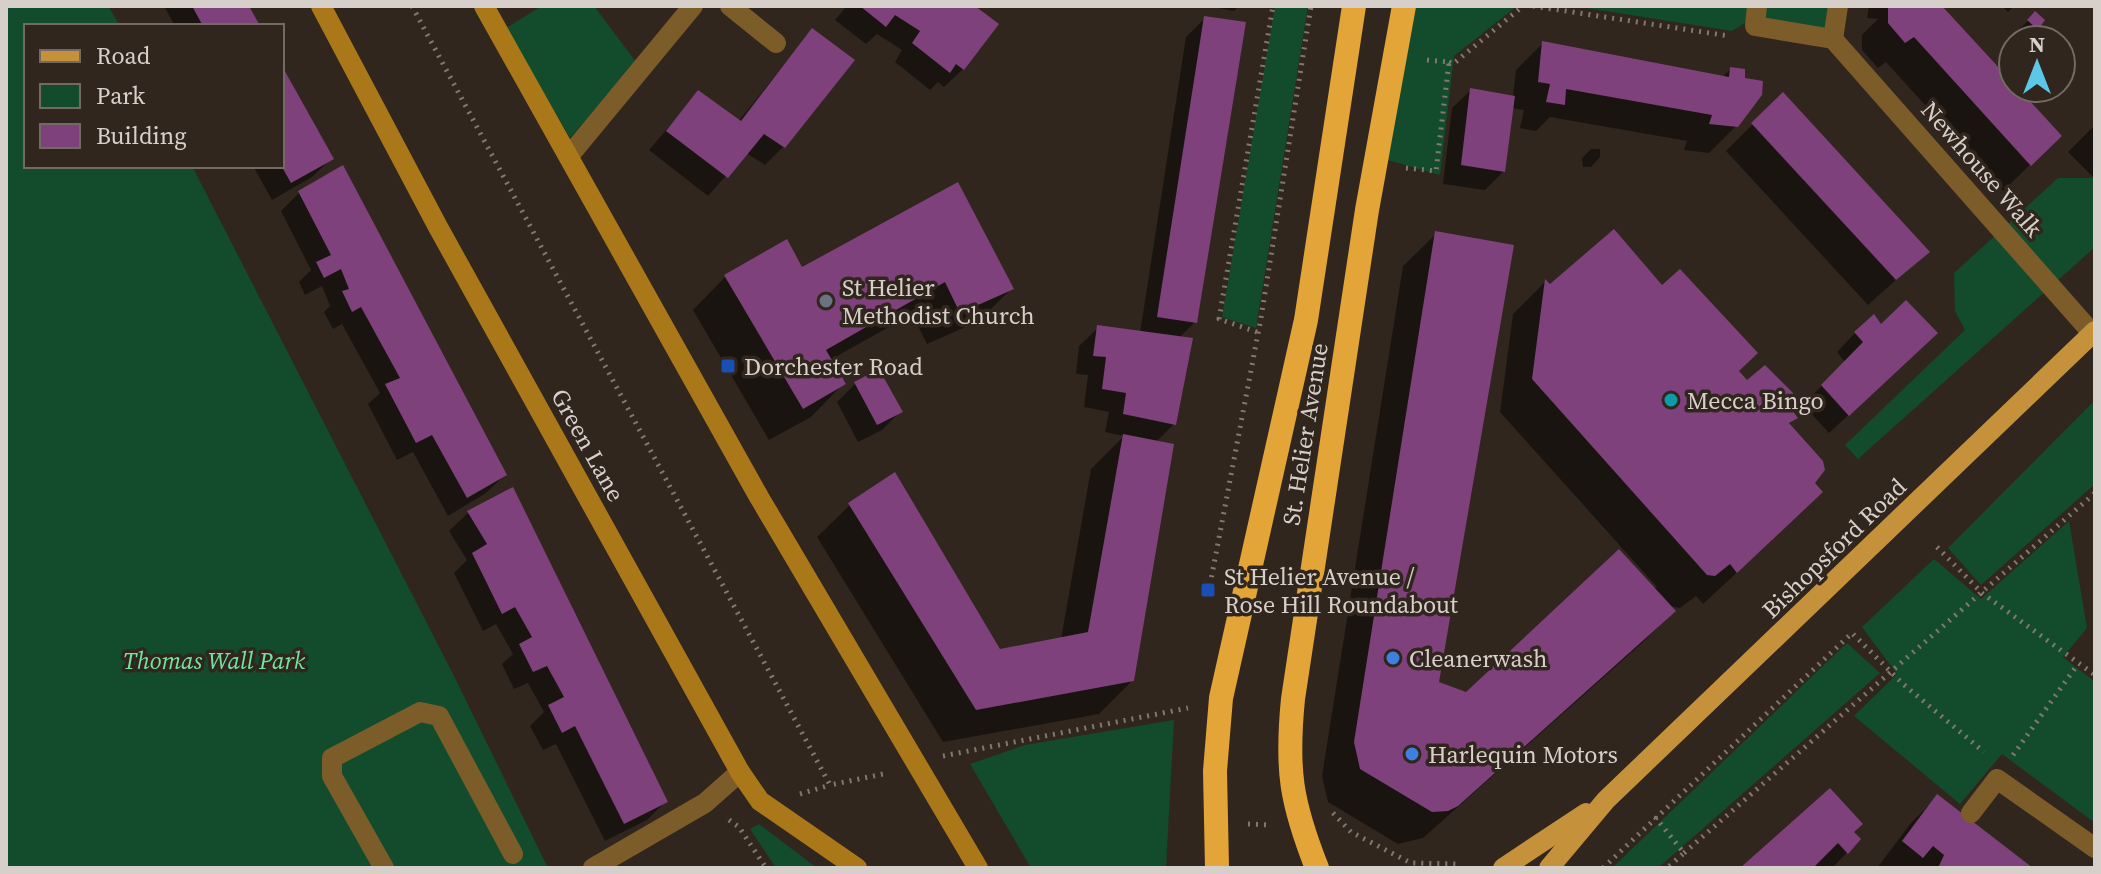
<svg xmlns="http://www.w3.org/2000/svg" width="2101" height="874" viewBox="0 0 2101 874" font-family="'Source Serif 4',serif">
  <rect width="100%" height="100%" fill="#31261e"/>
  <g fill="#124c2c">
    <path d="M6 6H108L120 26H26V166H192L453 674 548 868H6Z"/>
    <path d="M542 6H594L636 62 570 138 506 28Z"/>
    <path d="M1275 6H1308L1256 328 1222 317Z"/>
    <path d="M1409 6H1517L1454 56 1440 175 1384 159Z"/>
    <path d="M1574 6H1749L1748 21 1732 31Z"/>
    <path d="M1764 6H1829L1825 29 1763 18Z"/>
    <path d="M2058 178H2095V247L1858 459 1845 445 1965 330 1955 311 1954 273Z"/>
    <path d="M2095 400V484L1981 585 1948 548Z"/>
    <path d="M2069 521 2087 628 2063 657 2095 682V823L2002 754 1960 804 1854 716 1897 674 1862 627 1934 559 1981 599Z"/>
    <path d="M1847 643 1880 673 1658 868H1612Z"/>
    <path d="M1174 720 1166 868H1031L970 764 1025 745Z"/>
    <path d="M759 824 817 868H776L750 829Z"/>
  </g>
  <g fill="#0007">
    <path d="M164 6H246L257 26H175Z"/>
    <path d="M842 6H972L963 69 944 87 938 82 930 90 895 62 902 50 877 34 866 44 835 20 845 8Z"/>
    <path d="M1208 6H1239L1234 11Z"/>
    <path d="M1869 6H1940L2015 88 2033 162 2003 191 1886 62 1878 68 1862 50V35L1878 19 1867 18Z"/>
    <path d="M2002 6H2014L2008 12Z"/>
    <path d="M2035 13 2042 20 2027 37 2019 30Z"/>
    <path d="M1205 18 1195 322 1179 338 1174 424 1156 442 1133 680 1099 714 943 742 817 537 850 505 999 652 1061 639 1091 469 1124 436 1105 432 1109 412 1084 407 1088 375 1076 374 1079 346 1098 328 1140 333 1186 37Z"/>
    <path d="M812 30 784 146 765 165 746 153 708 196 649 150 699 92 738 122Z"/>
    <path d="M2061 41 2067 43 2061 62Z"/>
    <path d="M1542 44 1722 77 1731 69 1736 126 1709 153 1684 150 1687 141 1550 117 1536 131 1520 128 1524 110 1512 108 1504 171 1485 190 1443 184 1452 108 1471 90 1513 97 1516 70Z"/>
    <path d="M282 70 331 159 312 177 272 200 253 166H282Z"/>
    <path d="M1783 94 1927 252 1868 305 1726 151Z"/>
    <path d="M2095 125V179L2068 152Z"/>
    <path d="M1591 149H1600V157L1591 167H1583L1582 158Z"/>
    <path d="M957 184 1012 288 979 321 927 344 912 314 830 360 843 384 811 417 769 440 693 310 725 277 801 269Z"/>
    <path d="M300 192 505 475 486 493 448 516 413 452 397 460 368 404 380 393 342 324 333 329 324 312 330 306 322 286 305 295 299 282 311 270 281 211Z"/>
    <path d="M1436 234 1437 683 1466 695 1657 587 1500 412 1513 314 1545 282 1737 371 1747 383 1786 406 1795 418 1788 425 1813 484 1788 525 1703 604 1696 596 1680 608 1669 606 1674 611 1641 644 1423 838 1398 844 1328 802 1322 776 1403 266Z"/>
    <path d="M1881 327 1917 352 1829 433 1803 405 1845 362 1837 352 1855 333Z"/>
    <path d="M855 384 901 411 882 430 858 442 837 402Z"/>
    <path d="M468 513 665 802 647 820 605 841 556 744 543 750 530 726 544 712 528 683 514 689 502 664 513 654 496 624 483 631 454 573 467 560 449 531Z"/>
    <path d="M1938 796 2030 868H1877L1911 823Z"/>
    <path d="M1851 832 1859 840 1832 868H1743Z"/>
  </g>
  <g fill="#7f417b">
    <path d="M192 6H249L260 26H203Z"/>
    <path d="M860 6H975L999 24 964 70 956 64 950 73 912 43 920 31 895 15 886 27Z"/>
    <path d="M1942 6 2013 83V88H2018L2062 136 2031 166 1914 37 1905 43 1888 23V7Z"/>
    <path d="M2035 11 2045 20 2038 30 2027 20Z"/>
    <path d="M1204 16 1246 22 1197 323 1157 317Z"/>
    <path d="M812 28 855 60 785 148 764 134 728 178 666 131 698 90 741 121Z"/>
    <path d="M1542 41 1729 77 1730 67 1745 69V78L1763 81 1762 95 1738 127 1709 124 1712 115 1566 89 1565 105 1546 102 1550 84 1538 82Z"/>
    <path d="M282 66 334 159 291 183 282 167Z"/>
    <path d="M1470 88 1515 96 1505 172 1461 165Z"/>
    <path d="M1783 92 1930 252 1896 280 1751 123Z"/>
    <path d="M343 165 507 475 467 498 432 435 416 443 385 384 400 378 361 307 352 312 342 291 349 289 341 269 324 278 316 262 331 255 298 191Z"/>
    <path d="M958 182 1014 289 960 313 945 282 826 350 846 384 803 409 724 275 787 239 802 267Z"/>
    <path d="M1614 229 1662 285 1680 269 1758 353 1739 371 1747 380 1765 365 1795 395 1789 406 1798 418 1789 423 1823 461 1825 470 1815 483 1823 492 1737 573 1730 564 1715 576 1707 575 1532 379 1545 279 1550 284Z"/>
    <path d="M1435 231 1514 245 1439 682 1466 692 1619 549 1676 611 1458 806 1448 811 1432 812 1360 769 1354 742Z"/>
    <path d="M1906 300 1938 333 1849 416 1821 385 1863 342 1854 332 1874 314 1881 324Z"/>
    <path d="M1097 325 1193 338 1176 425 1123 414 1126 393 1102 389 1106 357 1093 356Z"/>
    <path d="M879 369 903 412 877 425 854 382Z"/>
    <path d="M1123 434 1174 444 1134 681 976 710 848 503 895 472 1000 649 1088 632Z"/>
    <path d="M513 487 668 802 624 824 575 726 562 733 548 705 564 697 547 666 533 672 519 644 532 637 515 607 502 614 472 553 487 544 467 511Z"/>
    <path d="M1830 788 1863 824 1854 832 1861 839 1848 854 1838 843 1813 868H1740Z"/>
    <path d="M1937 794 2033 868H1938L1944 855 1933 846 1923 858 1902 841Z"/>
  </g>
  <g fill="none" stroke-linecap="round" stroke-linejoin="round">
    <g stroke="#817871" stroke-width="5" stroke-dasharray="2 6" stroke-linecap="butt">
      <path d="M412 6 830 785 888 773"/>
      <path d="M1533 6 1729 36"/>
      <path d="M1449 62 1453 64 1523 6"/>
      <path d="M1406 168 1436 171 1449 62 1427 60"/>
      <path d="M1257 332 1219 319 1273 6"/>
      <path d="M1937 547 1982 593 2095 675"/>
      <path d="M1210 585 1261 318 1311 6"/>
      <path d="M2013 755 2078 664"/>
      <path d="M943 756 1188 708"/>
      <path d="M800 794 830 785"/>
      <path d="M1333 813 1351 832 1411 863 1458 864 1459 868"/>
      <path d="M1655 817 1684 853 1667 868"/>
      <path d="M729 820 739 827 766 868"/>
      <path d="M1248 824 1270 825"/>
      <path d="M1684 853 2095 493"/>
      <path d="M1603 868 1852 633 1903 684 1984 752"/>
    </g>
    <g stroke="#7c5c29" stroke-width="20">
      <path d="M384 868 332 776V758L420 712 439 716 513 854"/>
      <path d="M593 868 705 803 740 772"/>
    </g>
    <g stroke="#7c5c29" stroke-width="20">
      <path d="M730 6 776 43"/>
      <path d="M1757 6 1755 26 1833 39 2092 333"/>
      <path d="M1833 39 1838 6"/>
      <path d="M569 156 693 6"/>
      <path d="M1971 813 1997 779 2095 848"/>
    </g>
    <g stroke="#ab7819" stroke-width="20">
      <path d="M321 6 438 227 740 772 760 801 857 868"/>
      <path d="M484 6 759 497 978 868"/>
    </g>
    <g stroke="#c5913a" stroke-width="20">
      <path d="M1503 868 1586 813"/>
      <path d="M1549 868 1606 800 2095 331"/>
    </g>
    <g stroke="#e4a538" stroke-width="24">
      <path d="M1217 868 1215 771 1221 698 1306 320 1354 6"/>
      <path d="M1317 868C1291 802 1286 770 1293 699L1367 210 1404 6"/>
    </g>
  </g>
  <circle fill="#6b7280" stroke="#31261e" stroke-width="3" cx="826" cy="301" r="8"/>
  <g fill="#1a4fb4" stroke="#31261e" stroke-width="3">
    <rect x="720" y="358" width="16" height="16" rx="4"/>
    <rect x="1200" y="582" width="16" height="16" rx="4"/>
  </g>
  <circle fill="#0f9aa8" stroke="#31261e" stroke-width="3" cx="1671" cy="400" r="8"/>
  <g fill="#3f7fe0" stroke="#31261e" stroke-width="3">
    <circle cx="1393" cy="658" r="8"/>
    <circle cx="1412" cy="754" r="8"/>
  </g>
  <g text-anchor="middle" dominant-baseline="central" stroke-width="7" stroke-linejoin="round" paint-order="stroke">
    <g font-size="24" fill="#d7d0ca" stroke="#31261e">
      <text transform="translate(1982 169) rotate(49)">Newhouse Walk</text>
      <text transform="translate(1305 434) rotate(-81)">St. Helier Avenue</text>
      <text transform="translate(588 445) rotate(61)">Green Lane</text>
      <text transform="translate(1834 548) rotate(-44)">Bishopsford Road</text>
    </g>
    <g font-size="24" fill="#d7d0ca" stroke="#31261e" text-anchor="start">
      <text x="842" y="287">St Helier<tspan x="842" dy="28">Methodist Church</tspan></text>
      <text x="744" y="366">Dorchester Road</text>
      <text x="1687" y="400">Mecca Bingo</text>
      <text x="1224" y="576">St Helier Avenue /<tspan x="1224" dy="28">Rose Hill Roundabout</tspan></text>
      <text x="1409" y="658">Cleanerwash</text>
      <text x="1428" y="754">Harlequin Motors</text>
    </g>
    <g font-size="24" font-style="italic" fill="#71e59f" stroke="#31261e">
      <text x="214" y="660">Thomas Wall Park</text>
    </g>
  </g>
  <rect width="2101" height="874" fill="none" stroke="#d7d0ca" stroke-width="16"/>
  <rect x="24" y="24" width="260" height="144" fill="#31261e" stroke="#736a63" stroke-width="2"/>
  <rect x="40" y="50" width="40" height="12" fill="#c5913a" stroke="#736a63" stroke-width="2"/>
  <text x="96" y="64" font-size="24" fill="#d7d0ca">Road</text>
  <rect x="40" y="84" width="40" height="24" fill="#124c2c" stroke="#736a63" stroke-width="2"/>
  <text x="96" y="104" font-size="24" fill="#d7d0ca">Park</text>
  <rect x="40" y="124" width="40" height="24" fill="#7f417b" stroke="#736a63" stroke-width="2"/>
  <text x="96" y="144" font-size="24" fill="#d7d0ca">Building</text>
  <g transform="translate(2037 64)"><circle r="38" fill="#31261e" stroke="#736a63" stroke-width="2"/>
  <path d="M0-6L14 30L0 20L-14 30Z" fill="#5cc7e7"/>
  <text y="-12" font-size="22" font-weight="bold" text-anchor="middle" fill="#d7d0ca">N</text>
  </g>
</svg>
